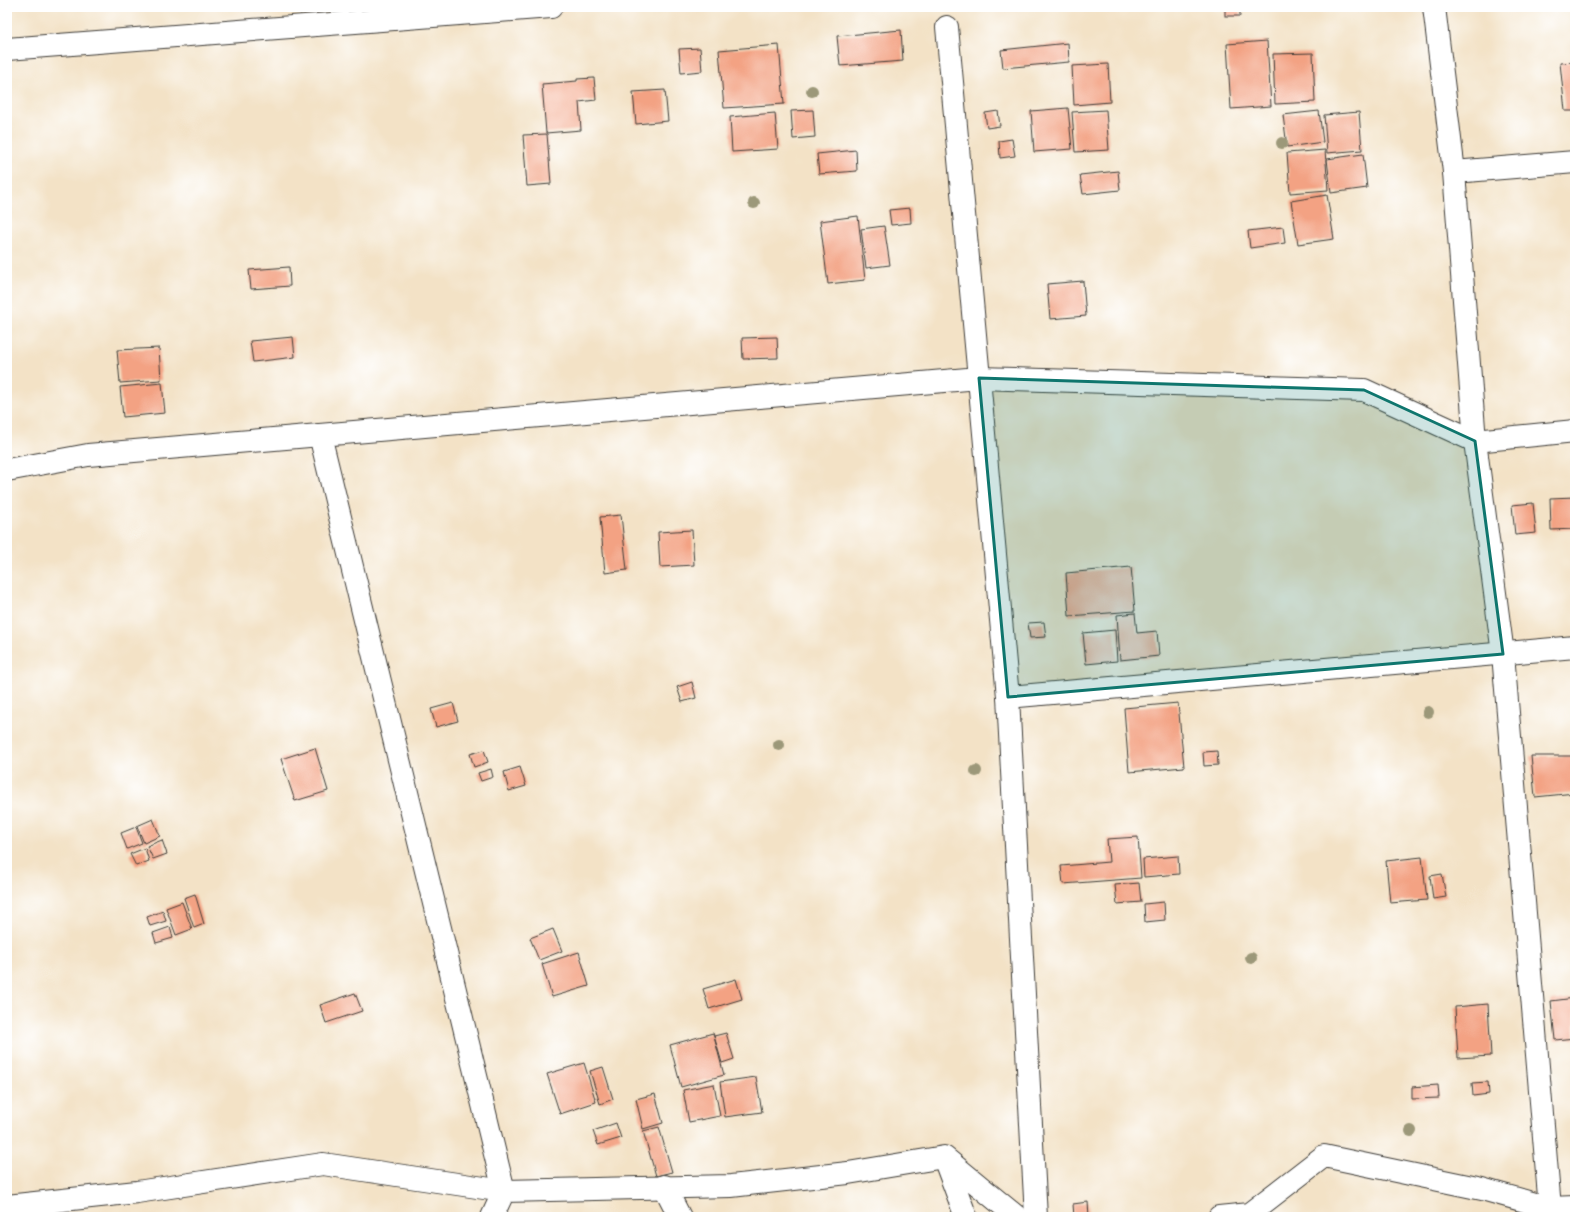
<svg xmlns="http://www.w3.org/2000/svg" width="1582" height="1224" viewBox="0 0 1582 1224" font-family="'Patrick Hand',sans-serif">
  <rect width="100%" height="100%" fill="#fff"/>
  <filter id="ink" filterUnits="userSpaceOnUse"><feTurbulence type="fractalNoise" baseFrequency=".025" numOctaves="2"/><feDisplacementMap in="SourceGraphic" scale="8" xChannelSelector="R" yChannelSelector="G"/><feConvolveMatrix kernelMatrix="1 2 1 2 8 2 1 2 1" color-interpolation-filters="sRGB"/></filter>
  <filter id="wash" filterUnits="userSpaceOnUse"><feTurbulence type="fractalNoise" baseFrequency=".012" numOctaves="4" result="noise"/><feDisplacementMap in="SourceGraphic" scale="16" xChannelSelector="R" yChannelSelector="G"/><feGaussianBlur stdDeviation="0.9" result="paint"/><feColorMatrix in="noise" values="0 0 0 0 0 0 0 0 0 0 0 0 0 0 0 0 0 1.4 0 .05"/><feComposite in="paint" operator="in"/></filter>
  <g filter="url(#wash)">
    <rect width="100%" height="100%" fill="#f3e2c6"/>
    <g id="blocks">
      <g fill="#f3a283">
        <rect x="1225" y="7" width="15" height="9"/>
        <path d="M1344 7H1362V8L1344 10Z"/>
        <path d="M901 30 903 61 840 66 837 36Z"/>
        <path d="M1267 41 1271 106 1231 109 1227 44Z"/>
        <path d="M1068 43 1069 62 1003 68 1001 50Z"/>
        <path d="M779 45 784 104 724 108 719 50Z"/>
        <path d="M700 48 702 71 681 73 679 49Z"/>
        <path d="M1313 53 1315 102 1275 104 1273 54Z"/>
        <path d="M1575 62V111H1565L1560 63Z"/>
        <path d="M1108 64 1110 102 1074 105 1072 66Z"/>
        <path d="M594 78 596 100 579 102 581 130 546 133 542 84 577 81V79Z"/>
        <path d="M665 90 668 121 636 124 633 92Z"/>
        <path d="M1068 108 1072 149 1034 152 1031 111Z"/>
        <path d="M813 110 815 137 793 139 791 111Z"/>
        <path d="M1106 110 1109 150 1075 152 1072 112Z"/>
        <path d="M998 111 1000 126 987 128 985 113Z"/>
        <path d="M1319 111 1323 142 1287 147 1283 115Z"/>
        <path d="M1359 112 1362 150 1327 153 1324 115Z"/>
        <path d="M775 113 778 149 732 152 730 117Z"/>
        <path d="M547 134 551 184 527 186 523 135Z"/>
        <path d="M1012 139 1015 156 1000 158 999 141Z"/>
        <path d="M856 150 857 171 819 174 817 154Z"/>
        <path d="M1325 150 1328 190 1290 193 1287 153Z"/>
        <path d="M1363 154 1367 188 1331 193 1327 159Z"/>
        <path d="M1118 171 1120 190 1083 194 1080 175Z"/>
        <path d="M1327 195 1334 239 1298 244 1291 201Z"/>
        <path d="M910 208 911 223 891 225 889 210Z"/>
        <path d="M858 216 865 280 828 284 820 221Z"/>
        <path d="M884 226 890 265 866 268 861 229Z"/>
        <path d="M1283 227 1285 243 1250 248 1248 231Z"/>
        <path d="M289 267 290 286 251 289 249 270Z"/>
        <path d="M1083 281 1086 316 1050 319 1047 284Z"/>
        <path d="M293 337 295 357 253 362 250 341Z"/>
        <path d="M777 337 778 358 743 359 742 338Z"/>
        <path d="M159 348 161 380 120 383 117 350Z"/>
        <path d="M162 383 165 413 123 417 120 387Z"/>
        <path d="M1575 497V529L1551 530 1550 498Z"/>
        <path d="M1533 503 1536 533 1515 535 1512 505Z"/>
        <path d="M621 515 627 570 605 573 600 517Z"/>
        <path d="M692 530 694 565 660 567 658 532Z"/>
        <path d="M1131 567 1135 611 1069 616 1066 573Z"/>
        <path d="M1135 613 1137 633 1157 631 1159 656 1120 660 1117 615Z"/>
        <path d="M1044 622 1046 637 1030 638 1028 623Z"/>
        <path d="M1115 630 1117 661 1086 664 1083 633Z"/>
        <path d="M692 682 696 698 682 702 677 687Z"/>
        <path d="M453 703 458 721 436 727 431 709Z"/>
        <path d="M1178 703 1184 767 1129 772 1124 708Z"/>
        <path d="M315 748 328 791 295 801 281 759Z"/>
        <path d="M484 750 488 762 474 767 470 754Z"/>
        <path d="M1217 751 1218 765 1204 766 1203 752Z"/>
        <path d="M1531 756H1572L1575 793 1535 797Z"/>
        <path d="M520 767 526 786 509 791 504 772Z"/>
        <path d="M491 769 493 777 481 781 478 773Z"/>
        <path d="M153 819 160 836 144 843 137 826Z"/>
        <path d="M136 827 142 843 127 849 121 833Z"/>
        <path d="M1138 837 1141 878 1063 884 1061 866 1109 862 1107 839Z"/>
        <path d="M162 840 167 854 153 859 147 846Z"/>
        <path d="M145 848 149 861 136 866 130 854Z"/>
        <path d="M1178 856 1179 874 1144 877 1143 859Z"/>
        <path d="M1422 857 1427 900 1390 903 1386 861Z"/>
        <path d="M1442 874 1446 897 1433 899 1430 876Z"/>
        <path d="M1139 883 1141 902 1117 904 1115 885Z"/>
        <path d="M195 894 204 924 194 928 184 898Z"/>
        <path d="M182 902 192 929 176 935 166 908Z"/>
        <path d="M1164 902 1165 920 1145 922 1144 904Z"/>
        <path d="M163 911 166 921 150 926 147 917Z"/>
        <path d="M170 927 173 938 156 943 153 933Z"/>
        <path d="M553 929 562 951 539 960 530 938Z"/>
        <path d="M579 952 589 986 552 997 542 964Z"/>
        <path d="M736 979 742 999 709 1009 703 989Z"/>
        <path d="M355 993 362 1011 326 1023 320 1005Z"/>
        <path d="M1575 998V1038L1555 1040 1551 1001Z"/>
        <path d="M1488 1004 1491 1056 1458 1058 1455 1007Z"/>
        <path d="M713 1033 724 1075 681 1087 670 1045Z"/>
        <path d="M726 1033 734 1059 722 1063 714 1036Z"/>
        <path d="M584 1063 596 1102 560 1114 547 1074Z"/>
        <path d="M603 1067 613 1099 600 1104 590 1071Z"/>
        <path d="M756 1077 762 1112 725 1117 720 1082Z"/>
        <path d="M1488 1082 1489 1094 1473 1096 1472 1083Z"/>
        <path d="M714 1084 720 1116 689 1122 683 1090Z"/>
        <path d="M1438 1085 1439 1098 1412 1099V1087Z"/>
        <path d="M655 1094 663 1123 643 1129 636 1099Z"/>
        <path d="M616 1123 621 1138 598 1145 593 1131Z"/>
        <path d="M659 1127 672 1172 656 1176 643 1131Z"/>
        <path d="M1088 1202 1089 1217H1074L1073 1204Z"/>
      </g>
    </g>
  </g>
  <g filter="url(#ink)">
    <use href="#blocks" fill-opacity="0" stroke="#3c3a36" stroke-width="1"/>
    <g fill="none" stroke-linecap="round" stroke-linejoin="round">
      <defs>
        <g id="minor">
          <path d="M1434 7 1454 172 1475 441 1503 654 1550 1208 1540 1217"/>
          <path d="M947 27 1008 697 1036 1217"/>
          <path d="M7 49 551 7"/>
          <path d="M1454 172 1575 162"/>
          <path d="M320 435 504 1191 492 1217"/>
          <path d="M7 470 88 455 979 378 1364 390 1475 441 1575 431"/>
          <path d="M1008 697 1575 647"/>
          <path d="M944 1158 966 1217"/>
          <path d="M664 1186 680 1217"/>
          <path d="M7 1206 137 1192 323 1164 504 1191 731 1186 848 1173 944 1157 1017 1217"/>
          <path d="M1219 1217 1249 1214 1324 1156 1482 1189 1550 1208 1575 1207"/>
        </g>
      </defs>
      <use href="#minor" stroke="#3c3a36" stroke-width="24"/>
      <use href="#minor" stroke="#fff" stroke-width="22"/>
    </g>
    <g fill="#9c9879">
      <circle cx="812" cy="91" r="6"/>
      <circle cx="1282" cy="143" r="6"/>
      <circle cx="754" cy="203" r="6"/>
      <circle cx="1428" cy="712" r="6"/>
      <circle cx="779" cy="745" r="6"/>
      <circle cx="976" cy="771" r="6"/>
      <circle cx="1251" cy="958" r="6"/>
      <circle cx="1411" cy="1131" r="6"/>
    </g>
  </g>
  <path fill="#0f766e" fill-opacity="0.2" stroke="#0f766e" stroke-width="3" stroke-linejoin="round" d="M979 378 1364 390 1475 441 1503 654 1008 697Z"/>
  <rect width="1582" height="1224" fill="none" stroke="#fff" stroke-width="24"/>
</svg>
